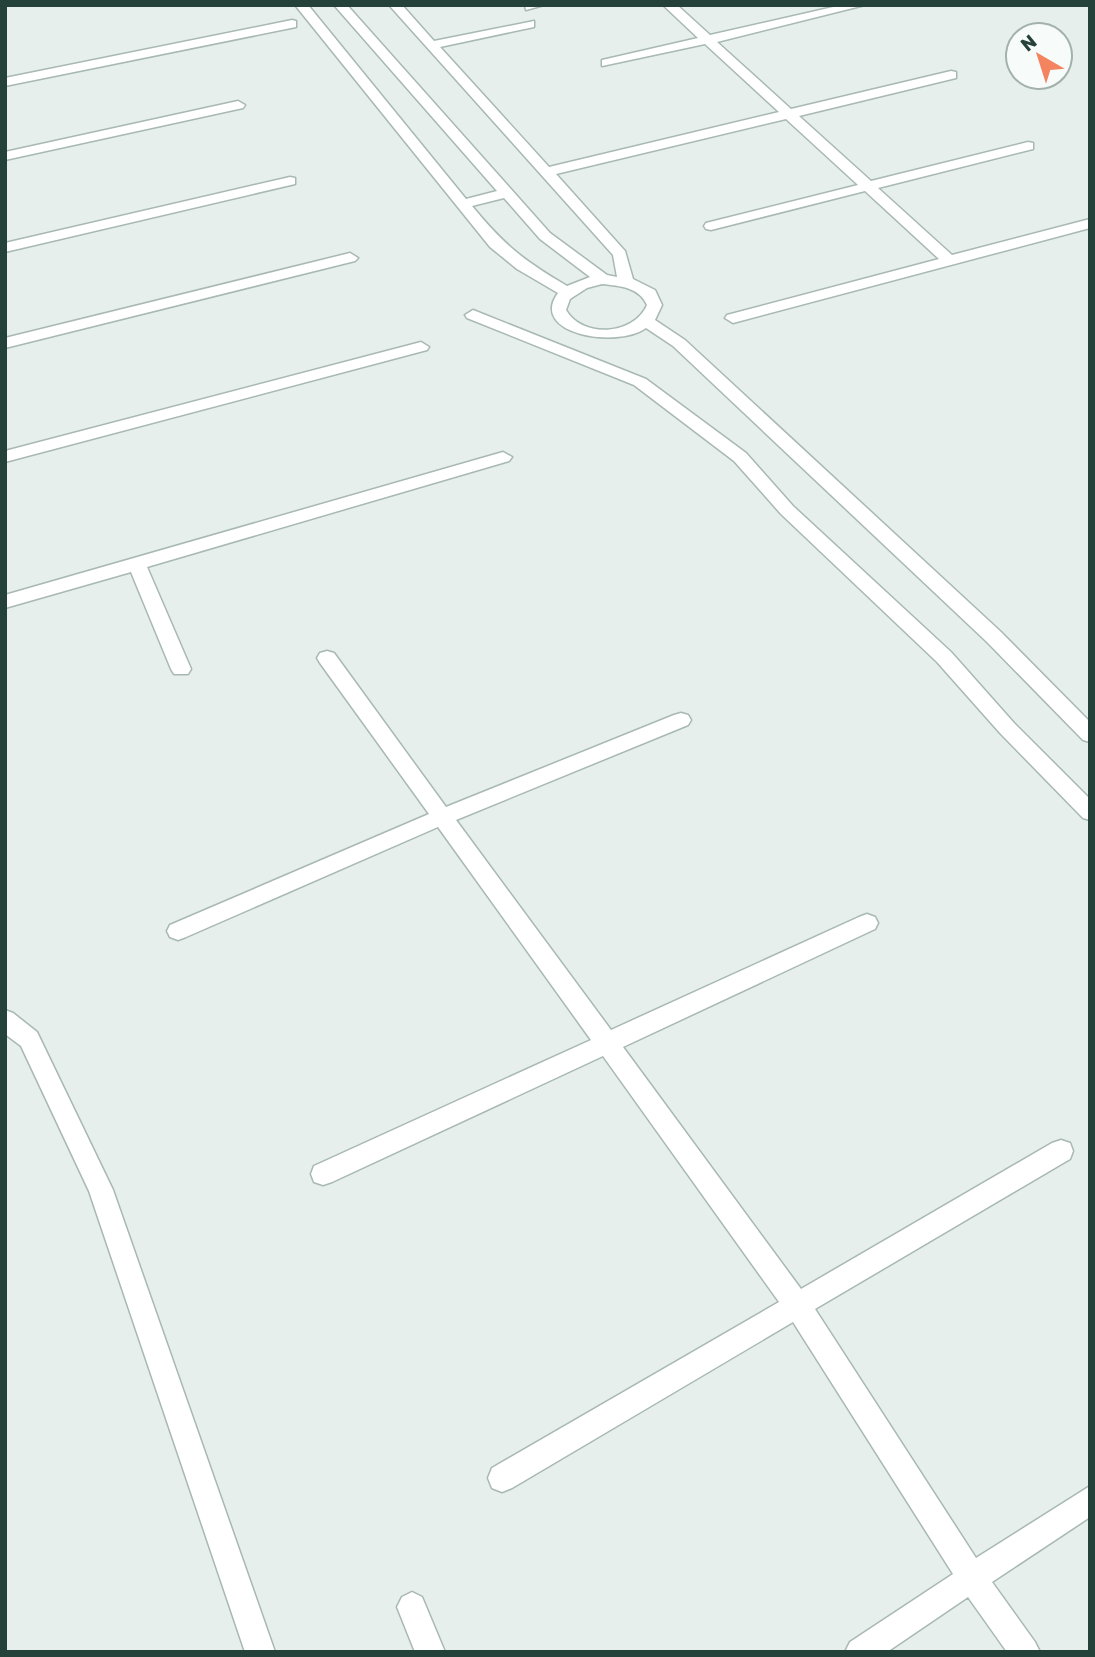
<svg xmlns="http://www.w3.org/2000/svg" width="1095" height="1657" viewBox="0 0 1095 1657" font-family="Rubik,sans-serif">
  <rect width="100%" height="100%" fill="#e6efeb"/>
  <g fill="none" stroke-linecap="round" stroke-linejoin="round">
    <defs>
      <g id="minor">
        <path d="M295 5H308L466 199 497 191 334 5H347L550 233 607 275 617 277 613 255 389 5H402L434 41 534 21V27L440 47 549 167 779 112 705 44 602 66V60L698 38 663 5H677L710 35 842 5H865L717 42 791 109 951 71 956 72V78L799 116 871 181 1028 142 1033 143V149L878 188 952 255 1090 219V228L733 323 725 318 727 315 939 259 865 191 711 230 706 229 704 226 706 223 858 185 786 119 556 174 625 251 633 279 655 290 662 305 655 320 685 340 1001 632 1090 722V742L1083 740 987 642 673 346 646 328C617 349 528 334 558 293L517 269 490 247ZM504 198 540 239 590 277 567 286C523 260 505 246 472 206ZM602 284C620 286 639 287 647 305 634 335 583 339 566 310L570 299 587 288Z"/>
        <path d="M525 5H544L526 10Z"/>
        <path d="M292 20 296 21V27L5 86V78Z"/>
        <path d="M238 101 245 105 243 108 5 160V152Z"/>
        <path d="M290 177 295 178V184L5 252V243Z"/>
        <path d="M350 253 358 258 355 261 5 348V338Z"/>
        <path d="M473 310 646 379 746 453 793 506 951 652 1014 723 1090 799V820L1083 818 1000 733 937 662 781 514 734 461 634 385 467 318 465 315Z"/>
        <path d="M421 342 429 347 427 350 5 462V451Z"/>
        <path d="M503 452 512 457 509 461 147 567 191 669 188 674H174L171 669 131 572 5 608V595Z"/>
        <path d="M327 651 334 653 446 807 674 715 681 713 688 715 691 720 688 725 456 820 611 1030 859 917 867 914 875 917 878 923 875 929 623 1047 801 1289 1052 1143 1061 1140 1070 1143 1073 1151 1070 1159 815 1309 976 1558 1090 1486V1517L992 1582 1035 1642 1040 1652H1007L968 1597 887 1652H845L850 1642 953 1574 793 1322 512 1488 502 1492 492 1488 488 1478 492 1468 779 1302 603 1056 332 1182 323 1185 314 1182 311 1174 314 1166 591 1040 438 827 186 937 178 940 170 937 167 931 170 925 429 814 320 663 317 658 320 653Z"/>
        <path d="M5 1010 13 1013 37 1032 113 1190 275 1652H245L89 1191 21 1046 5 1034Z"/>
        <path d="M412 1592 422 1597 445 1652H415L397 1607 402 1597Z"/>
      </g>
    </defs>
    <use href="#minor" stroke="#a8b8b2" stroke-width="3"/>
    <use href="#minor" fill="#fff" fill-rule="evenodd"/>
  </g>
  <rect width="1095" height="1657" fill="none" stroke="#24423a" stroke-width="14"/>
  <g transform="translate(1039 56) rotate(321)"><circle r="33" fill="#f7fbf9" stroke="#a3b1ad" stroke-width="2"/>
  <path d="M0-5L12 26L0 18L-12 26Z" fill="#f4845f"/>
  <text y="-10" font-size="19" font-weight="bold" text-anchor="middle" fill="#24423a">N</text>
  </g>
</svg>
